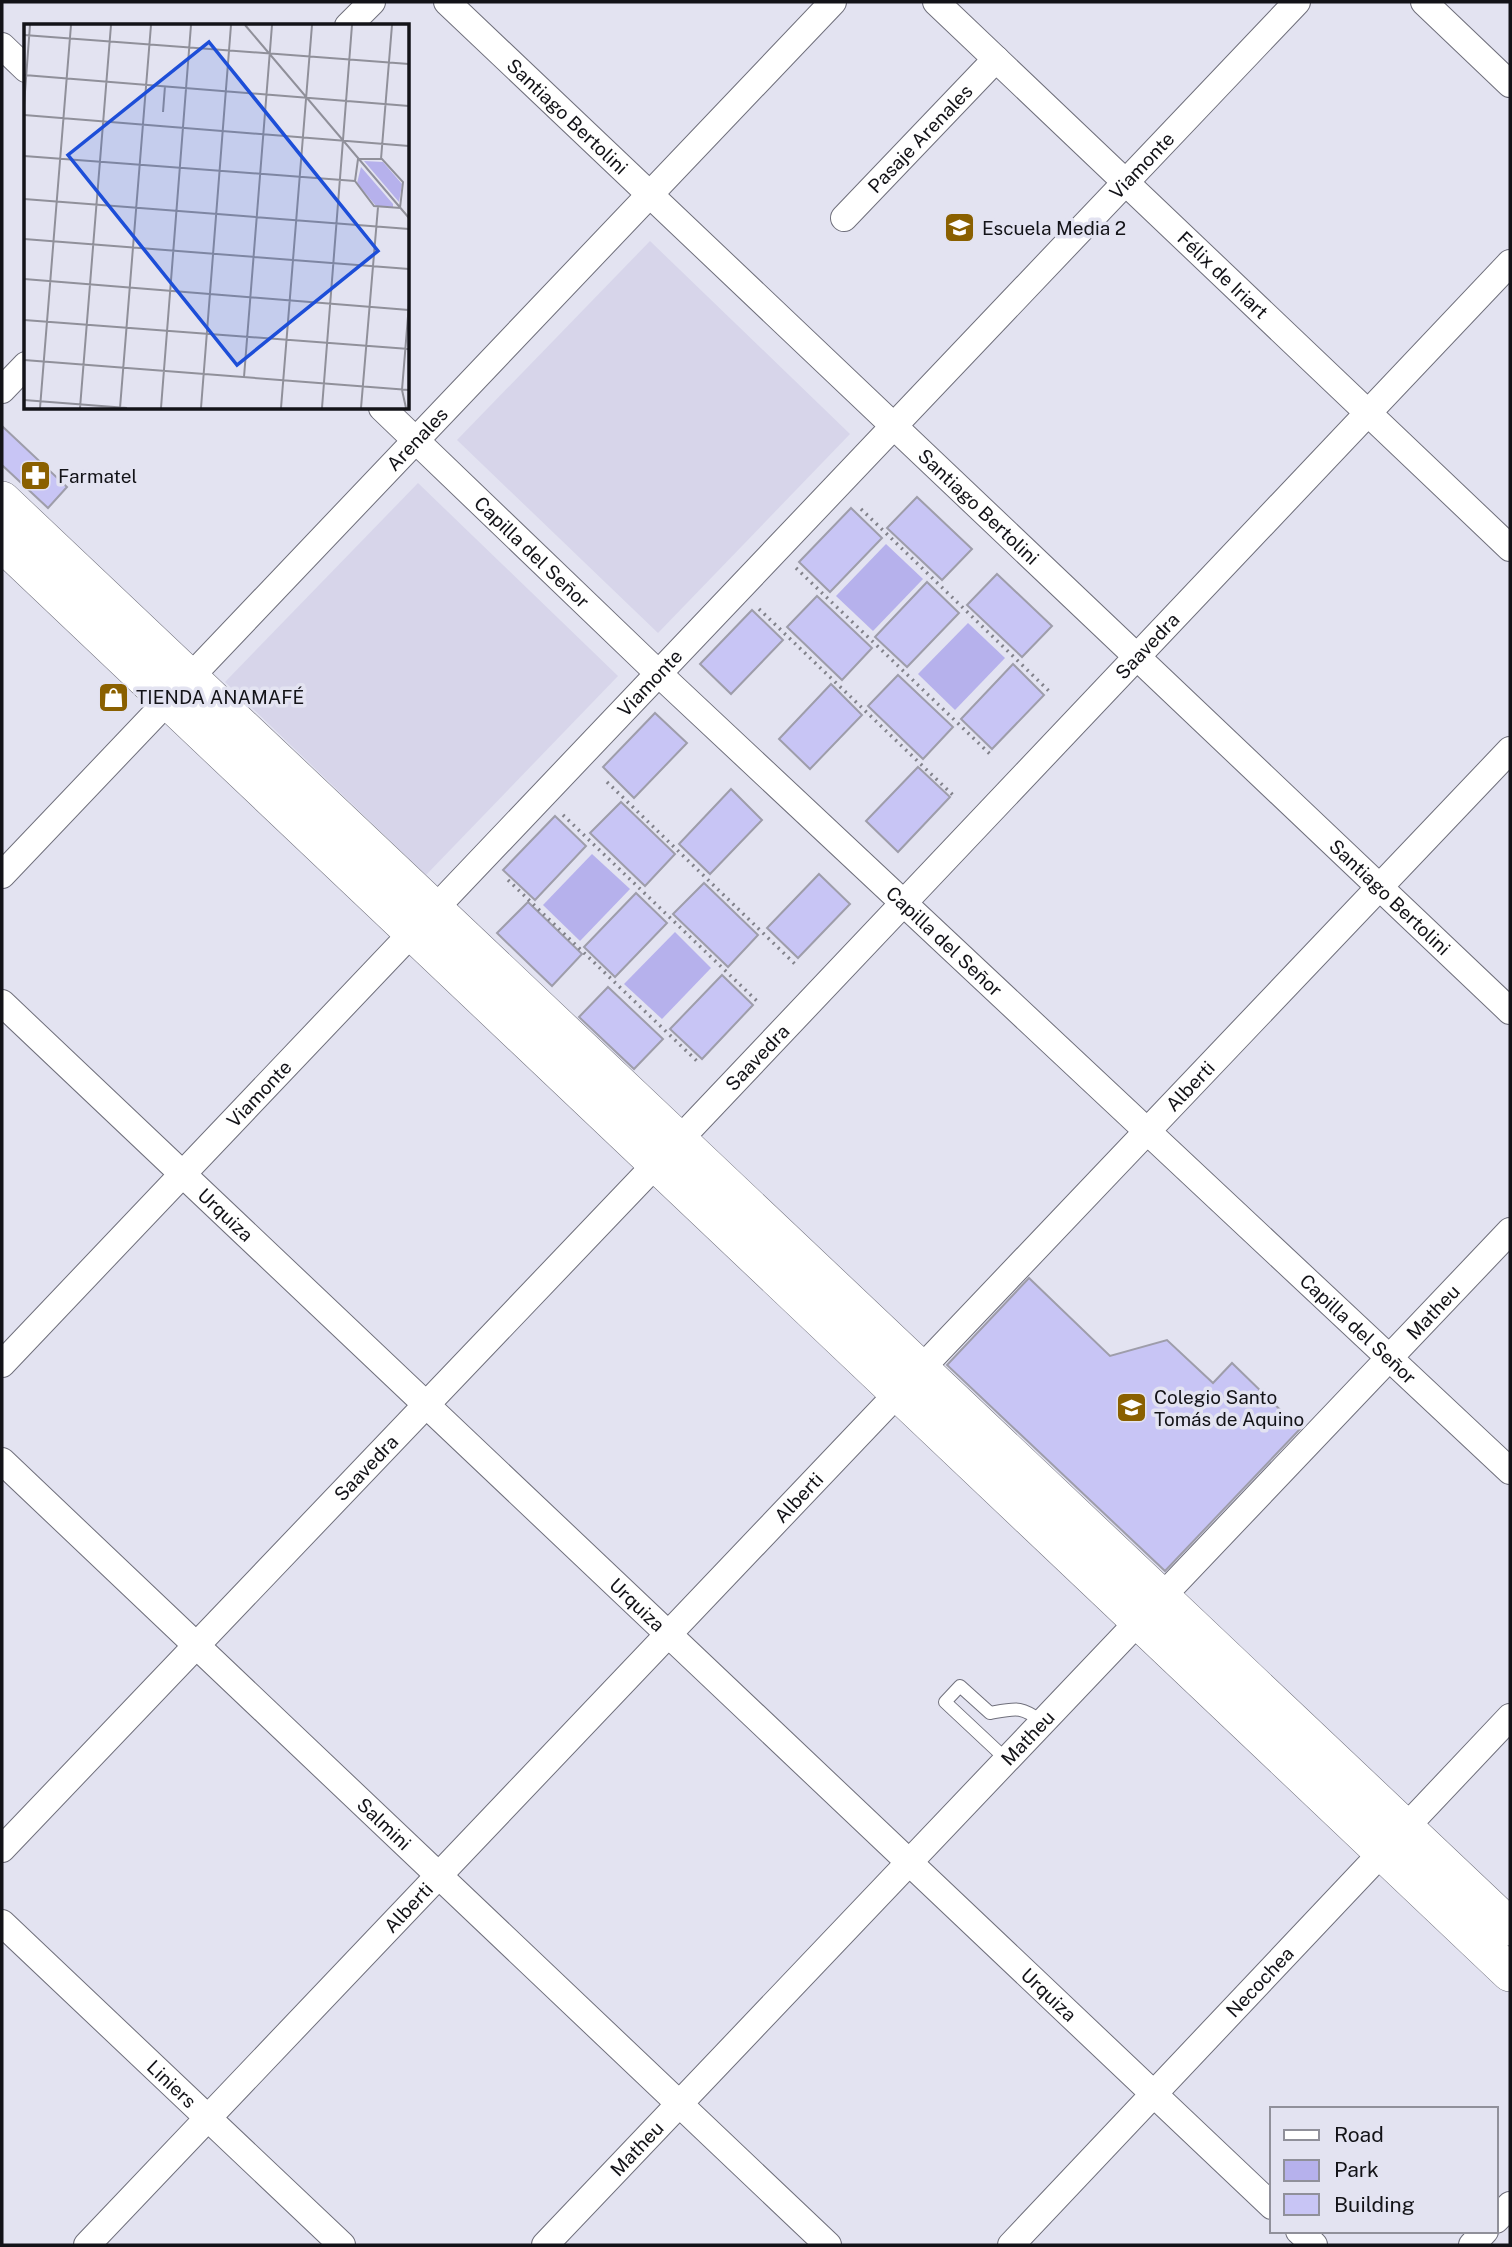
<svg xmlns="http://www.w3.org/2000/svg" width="1512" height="2247" viewBox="0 0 1512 2247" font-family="'Public Sans',sans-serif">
  <rect width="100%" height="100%" fill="#e3e3f1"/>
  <g fill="#d7d5ea">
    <path d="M650 241 850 434 658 633 457 440Z"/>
    <path d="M418 483 618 676 426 875 225 682Z"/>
  </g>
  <g fill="#b6b1ec">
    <path d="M886 544 923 579 873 631 836 596Z"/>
    <path d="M968 623 1005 658 955 710 918 674Z"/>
    <path d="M592 854 630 889 580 941 543 905Z"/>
    <path d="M675 932 711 968 662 1019 624 984Z"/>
  </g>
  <g fill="#c8c5f5" stroke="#9e9daa" stroke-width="2">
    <path d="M2 426 67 487 48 508 2 465Z"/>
    <path d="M917 497 972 549 942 580 887 528Z"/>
    <path d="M851 508 882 538 830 592 799 562Z"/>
    <path d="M997 574 1052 626 1022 657 967 605Z"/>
    <path d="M927 582 959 613 907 667 875 637Z"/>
    <path d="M817 596 872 648 842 680 787 627Z"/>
    <path d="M752 610 783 640 731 694 700 664Z"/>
    <path d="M1013 664 1044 695 992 749 961 719Z"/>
    <path d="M898 675 953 727 923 759 868 706Z"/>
    <path d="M831 684 862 715 810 769 779 739Z"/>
    <path d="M655 713 687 743 634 798 603 767Z"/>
    <path d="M918 767 950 797 898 852 866 821Z"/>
    <path d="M731 789 762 820 710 874 679 844Z"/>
    <path d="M621 802 675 854 645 886 590 833Z"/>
    <path d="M555 816 586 846 535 900 503 870Z"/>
    <path d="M819 874 850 904 798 958 767 928Z"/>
    <path d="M704 883 758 935 728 967 673 914Z"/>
    <path d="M636 893 667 923 615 977 584 947Z"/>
    <path d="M528 902 582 954 552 986 497 933Z"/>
    <path d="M722 975 753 1005 702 1059 670 1029Z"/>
    <path d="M608 987 663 1039 634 1069 579 1017Z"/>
    <path d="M1029 1278 1110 1356 1167 1340 1213 1383 1232 1363 1300 1429 1165 1571 947 1365Z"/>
  </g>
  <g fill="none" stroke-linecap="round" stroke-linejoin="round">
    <defs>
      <path id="lane" d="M1007 1760 945 1702 960 1686 990 1713C1017 1708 1021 1706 1043 1722"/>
      <g id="street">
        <path id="s1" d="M447 2 1510 1011"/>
        <path id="s2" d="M936 2 1510 548"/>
        <path d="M1424 2 1510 84"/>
        <path d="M348 26 372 2"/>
        <path d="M2 46 26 69"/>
        <path id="s3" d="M844 218 996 59"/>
        <path d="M2 390 26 365"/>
        <path id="s4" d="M382 408 659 674 1510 1471"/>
        <path id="s5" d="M2 875 833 2"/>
        <path id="s6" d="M2 1003 1272 2206"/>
        <path id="s7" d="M2 1364 1297 2"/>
        <path id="s8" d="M2 1461 828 2245"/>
        <path id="s9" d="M2 1849 679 1140 1510 263"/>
        <path id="s10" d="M2 1923 342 2245"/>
        <path d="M1496 2220 1510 2205"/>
        <path d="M1299 2231 1314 2245"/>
        <path id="s11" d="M87 2245 1510 750"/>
        <path id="s12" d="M545 2245 1510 1231"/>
        <path id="s13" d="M1011 2245 1510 1717"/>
        <path d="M1472 2245 1485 2231"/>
      </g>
      <g id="secondary">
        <path d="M2 500 1510 1927"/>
        <path d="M2 543 1510 1973"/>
      </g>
    </defs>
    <use href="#lane" stroke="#6f6f7b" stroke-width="14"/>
    <use href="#street" stroke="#6f6f7b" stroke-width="28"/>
    <use href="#secondary" stroke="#6f6f7b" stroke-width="38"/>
    <g stroke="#82828b" stroke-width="3.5" stroke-dasharray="2 5" stroke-linecap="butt">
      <path d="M861 509 1051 693"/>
      <path d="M796 568 992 756"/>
      <path d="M759 609 955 797"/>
      <path d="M607 782 797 966"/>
      <path d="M563 815 759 1003"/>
      <path d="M508 880 700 1064"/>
    </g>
    <use href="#lane" stroke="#fff" stroke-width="12"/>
    <use href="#street" stroke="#fff" stroke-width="26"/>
    <use href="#secondary" stroke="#fff" stroke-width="37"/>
  </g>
  <defs>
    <symbol id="school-square" viewBox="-11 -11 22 22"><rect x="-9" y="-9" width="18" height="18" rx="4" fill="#8a6000" stroke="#e3e3f1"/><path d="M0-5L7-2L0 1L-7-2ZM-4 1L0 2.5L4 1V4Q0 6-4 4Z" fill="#fff"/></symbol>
    <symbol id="pharmacy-square" viewBox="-11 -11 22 22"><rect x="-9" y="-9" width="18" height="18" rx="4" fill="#8a6000" stroke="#e3e3f1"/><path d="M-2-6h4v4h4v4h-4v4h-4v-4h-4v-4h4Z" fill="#fff"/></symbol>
    <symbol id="shop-square" viewBox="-11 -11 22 22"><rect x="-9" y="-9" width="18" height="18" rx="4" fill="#8a6000" stroke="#e3e3f1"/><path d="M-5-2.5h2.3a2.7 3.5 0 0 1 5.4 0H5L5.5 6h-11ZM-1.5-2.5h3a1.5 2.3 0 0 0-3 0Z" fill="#fff"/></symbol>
  </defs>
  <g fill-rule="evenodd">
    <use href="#school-square" x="942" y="210" width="35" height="35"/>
    <use href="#pharmacy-square" x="18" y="458" width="35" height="35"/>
    <use href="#shop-square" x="96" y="680" width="35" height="35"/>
    <use href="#school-square" x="1114" y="1390" width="35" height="35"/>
  </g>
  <g text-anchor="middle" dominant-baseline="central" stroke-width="7" stroke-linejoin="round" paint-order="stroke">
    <g font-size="19" fill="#131318" stroke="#e3e3f1">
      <text stroke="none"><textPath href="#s1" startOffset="166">Santiago Bertolini</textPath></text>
      <text stroke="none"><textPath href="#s3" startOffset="110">Pasaje Arenales</textPath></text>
      <text stroke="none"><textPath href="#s7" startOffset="1654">Viamonte</textPath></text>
      <text stroke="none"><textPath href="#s2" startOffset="396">Félix de Iriart</textPath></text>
      <text stroke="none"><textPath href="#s5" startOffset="602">Arenales</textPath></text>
      <text stroke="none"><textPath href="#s1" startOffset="733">Santiago Bertolini</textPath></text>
      <text stroke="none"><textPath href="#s4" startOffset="208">Capilla del Señor</textPath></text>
      <text stroke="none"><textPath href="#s9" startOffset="1661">Saavedra</textPath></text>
      <text stroke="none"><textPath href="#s7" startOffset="940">Viamonte</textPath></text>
      <text stroke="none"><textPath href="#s1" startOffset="1300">Santiago Bertolini</textPath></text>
      <text stroke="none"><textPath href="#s4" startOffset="775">Capilla del Señor</textPath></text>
      <text stroke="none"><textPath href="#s9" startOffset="1094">Saavedra</textPath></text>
      <text stroke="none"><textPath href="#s11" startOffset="1600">Alberti</textPath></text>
      <text stroke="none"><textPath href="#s7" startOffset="373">Viamonte</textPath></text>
      <text stroke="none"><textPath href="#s6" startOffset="308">Urquiza</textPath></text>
      <text stroke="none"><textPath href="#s12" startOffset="1288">Matheu</textPath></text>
      <text stroke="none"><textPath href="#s4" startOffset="1342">Capilla del Señor</textPath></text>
      <text stroke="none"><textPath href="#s9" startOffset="527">Saavedra</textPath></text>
      <text stroke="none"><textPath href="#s11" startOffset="1032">Alberti</textPath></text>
      <text stroke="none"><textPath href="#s6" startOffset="875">Urquiza</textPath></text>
      <text stroke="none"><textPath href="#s12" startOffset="700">Matheu</textPath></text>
      <text stroke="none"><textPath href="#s8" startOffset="527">Salmini</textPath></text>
      <text stroke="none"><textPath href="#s11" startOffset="466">Alberti</textPath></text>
      <text stroke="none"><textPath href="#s13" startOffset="362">Necochea</textPath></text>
      <text stroke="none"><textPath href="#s6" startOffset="1442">Urquiza</textPath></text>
      <text stroke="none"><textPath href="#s10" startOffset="234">Liniers</textPath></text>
      <text stroke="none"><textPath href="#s12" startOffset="133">Matheu</textPath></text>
    </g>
    <g font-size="19" fill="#131318" stroke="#e3e3f1" text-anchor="start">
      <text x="982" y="228">Escuela Media 2</text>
      <text x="58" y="476">Farmatel</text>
      <text x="136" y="697">TIENDA ANAMAFÉ</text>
      <text x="1154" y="1397">Colegio Santo<tspan x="1154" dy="22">Tomás de Aquino</tspan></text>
    </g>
  </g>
  <g transform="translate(24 24)">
    <rect width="385" height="385" fill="#e3e3f1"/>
    <path d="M340 137 359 138 378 160 375 178ZM337 143 369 180V183L352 182 333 159Z" fill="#b6b1ec"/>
    <path fill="none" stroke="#90909a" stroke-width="2" d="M221 1 385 194M0 11 385 40M0 51 385 82M0 81 6 1M139 88 141 62M0 91 385 122M0 132 331 157M334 135H358L379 158 376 184 350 182 331 157ZM357 135 368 1M0 175 385 205M0 215 385 245M0 255 385 286M0 296 385 325M0 336 385 366M220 353 248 1M0 376 103 384M16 384 47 1M56 384 87 1M96 384 127 1M137 384 167 1M177 384 207 1M257 384 288 1M298 384 328 1M337 384 354 183M382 384 378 366 385 280"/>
    <path fill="#1d4ed8" fill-opacity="0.15" stroke="#1d4ed8" stroke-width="3.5" d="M185 18 354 227 213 341 44 131Z"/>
    <rect width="385" height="385" fill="none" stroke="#131318" stroke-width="3.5"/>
  </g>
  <rect width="1512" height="2247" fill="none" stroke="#131318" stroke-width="7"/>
  <rect x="1270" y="2107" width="228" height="126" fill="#e3e3f1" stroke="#90909a" stroke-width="2"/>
  <rect x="1284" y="2130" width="35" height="10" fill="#ffffff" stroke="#90909a" stroke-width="2"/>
  <text x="1334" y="2142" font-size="21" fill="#131318">Road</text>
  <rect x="1284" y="2160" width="35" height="21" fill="#b6b1ec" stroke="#90909a" stroke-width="2"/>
  <text x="1334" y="2177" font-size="21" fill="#131318">Park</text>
  <rect x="1284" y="2194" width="35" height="21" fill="#c8c5f5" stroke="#90909a" stroke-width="2"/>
  <text x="1334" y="2212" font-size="21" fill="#131318">Building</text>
</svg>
